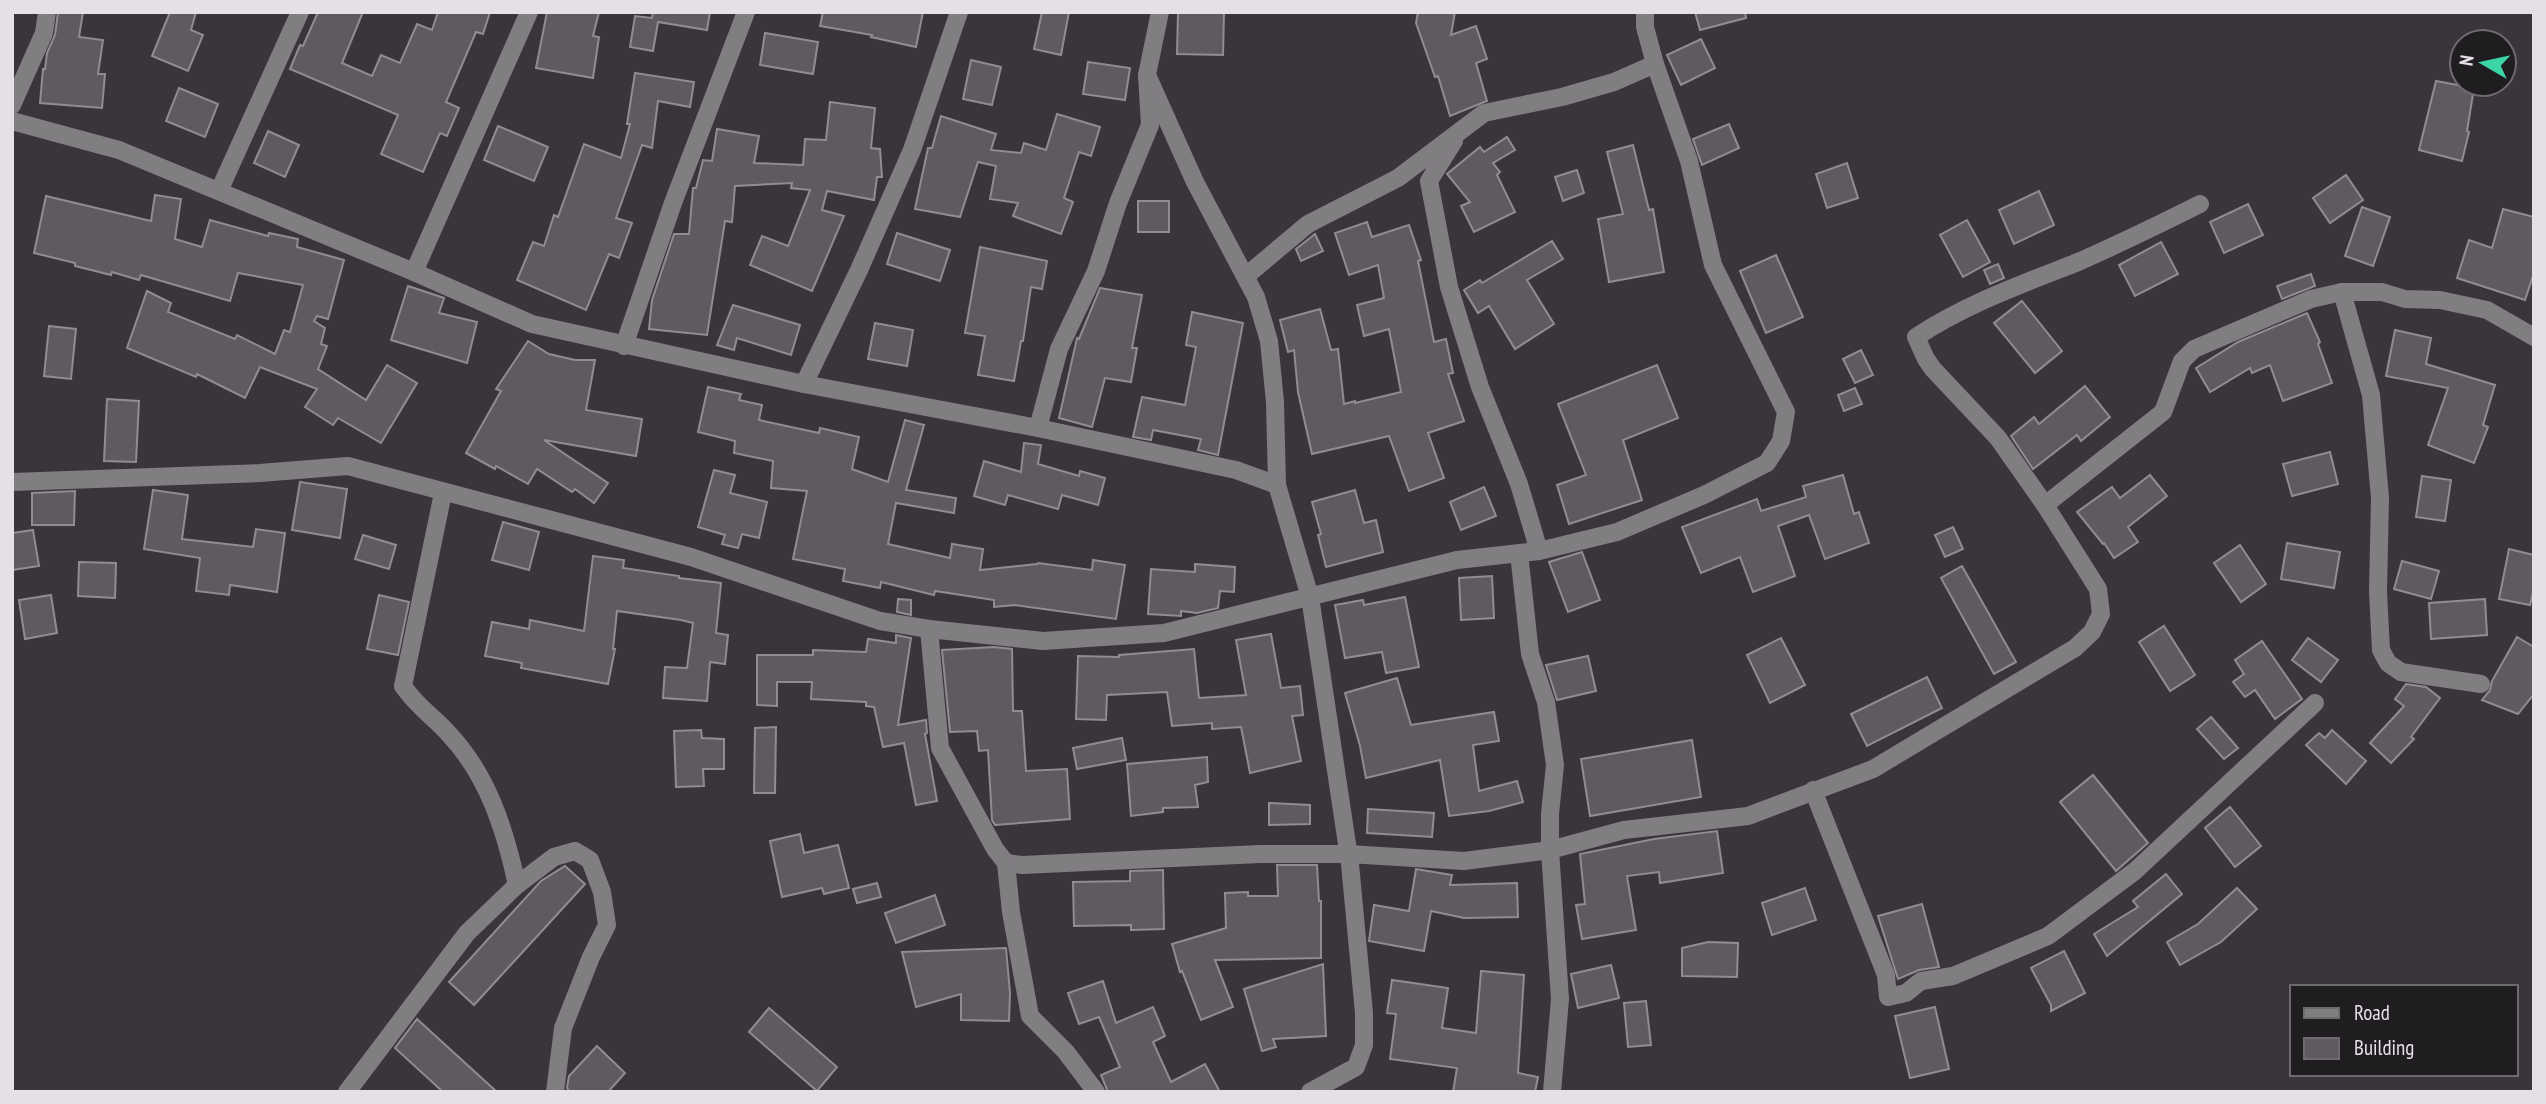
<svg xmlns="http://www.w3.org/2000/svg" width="2546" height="1104" viewBox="0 0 2546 1104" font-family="'PT Sans Narrow',sans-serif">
  <rect width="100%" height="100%" fill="#3a343c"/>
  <g fill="#605962" stroke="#928b94" stroke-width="2">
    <path d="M58 12H83L79 37 103 40 98 74H105L102 108 40 103 43 69H45L47 53 55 35Z"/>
    <path d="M170 12H196L191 30 203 35 188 71 152 56Z"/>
    <path d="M318 12H363L342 63 372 76 381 55 400 63 417 24 432 30 438 12H490L483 34 476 32 446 102 459 108 447 136 440 133 423 172 381 154 398 115 290 69 300 45 303 46Z"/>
    <path d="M547 12H599L593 36 599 37 593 78 536 68Z"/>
    <path d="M653 12H710L707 30 658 22 653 51 630 47 635 16 652 18Z"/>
    <path d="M823 12H923L916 47 871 37 872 35 820 26Z"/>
    <path d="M1042 12H1069L1061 55 1034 49Z"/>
    <path d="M1178 12H1224L1223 55 1177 54Z"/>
    <path d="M1418 12H1455L1451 35 1476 26 1487 59 1476 63 1487 101 1450 116 1438 76 1435 77 1416 23Z"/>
    <path d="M1695 12H1745L1746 18 1700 30Z"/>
    <path d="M765 33 818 42 813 74 760 65Z"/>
    <path d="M1701 39 1715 68 1681 85 1667 55Z"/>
    <path d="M971 60 1001 67 992 105 963 99Z"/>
    <path d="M1088 62 1130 68 1125 100 1083 94Z"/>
    <path d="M635 73 694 82 690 107 658 101 652 148 642 145 616 218 632 223 619 258 609 254 586 310 517 280 533 242 544 246 554 215 558 217 584 144 621 158 630 124H627Z"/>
    <path d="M2436 81 2474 88 2467 131 2469 132 2462 161 2419 150Z"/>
    <path d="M179 88 218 104 205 137 166 121Z"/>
    <path d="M830 102 875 108 871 148 880 149 882 177H877L874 200 827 191 822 210 844 216 812 291 750 265 762 236 788 246 810 190 791 188 792 183 735 186 732 222 725 221 707 335 649 329 652 300 674 234H689L693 188H696L703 160 712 161 717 129 759 136 754 163 803 165 805 139 826 140Z"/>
    <path d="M1057 114 1100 127 1091 156 1079 152 1064 198 1073 202 1061 234 1013 216 1018 203 990 199 996 166 978 162 960 217 915 209 928 148H932L941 116 996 134 991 150 1021 153 1024 143 1046 150Z"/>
    <path d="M1729 124 1739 148 1702 165 1693 139Z"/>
    <path d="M498 126 548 147 534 181 484 160Z"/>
    <path d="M268 131 299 145 285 177 254 163Z"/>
    <path d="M1507 137 1515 150 1493 163 1500 172 1497 175 1515 212 1474 232 1461 206 1470 202 1447 174 1480 147 1484 152Z"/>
    <path d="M1633 145 1649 210 1653 209 1664 272 1609 282 1598 219 1623 214 1607 152Z"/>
    <path d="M1847 163 1858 198 1827 208 1816 174Z"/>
    <path d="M1577 170 1584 193 1563 201 1555 177Z"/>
    <path d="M2346 175 2363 200 2330 223 2313 198Z"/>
    <path d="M2039 191 2054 225 2014 244 1999 210Z"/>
    <path d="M155 195 181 199 175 239 202 247 210 220 268 236 269 233 298 239 297 247 344 260 328 319 317 316 314 321 325 328 321 344 327 346 318 369 366 400 387 365 417 383 381 443 338 418 333 425 305 407 317 389 260 367 245 398 197 374 196 377 127 348 147 291 171 303 168 312 235 339 237 335 275 354 284 330 290 332 303 285 238 273 230 301 141 275 139 280 112 272 111 275 75 266V263L34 253 46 196 151 221Z"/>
    <rect x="1138" y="201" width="31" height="31"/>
    <path d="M2248 204 2263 235 2224 253 2210 222Z"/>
    <path d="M2362 207 2390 217 2373 266 2345 256Z"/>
    <path d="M2503 209 2534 217V273L2525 300 2457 278 2469 240 2492 248Z"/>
    <path d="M1967 220 1990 262 1963 277 1940 235Z"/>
    <path d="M1367 222 1372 237 1409 225 1421 260 1418 261 1434 342 1446 339 1453 373 1448 374 1464 421 1428 433 1444 478 1409 491 1389 436 1312 454 1298 392 1294 350 1288 352 1280 320 1320 309 1331 350 1338 349 1344 404 1355 401V403L1401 392 1389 329 1364 336 1357 305 1384 298 1378 265 1349 275 1335 233Z"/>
    <path d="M897 233 950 250 940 281 887 264Z"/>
    <path d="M1315 234 1323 251 1301 261 1296 249Z"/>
    <path d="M1552 241 1563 259 1527 280 1554 324 1515 349 1489 306 1478 313 1464 290 1480 280 1482 283Z"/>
    <path d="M2161 242 2178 274 2135 296 2119 265Z"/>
    <path d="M980 247 1047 261 1042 289 1031 287 1023 341H1021L1014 381 978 375 985 336 965 333Z"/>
    <path d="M1776 255 1803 317 1766 333 1740 271Z"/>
    <path d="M1998 264 2004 278 1990 284 1984 270Z"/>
    <path d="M2311 274 2315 286 2282 299 2277 286Z"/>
    <path d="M408 286 444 298 439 313 477 322 467 363 391 340Z"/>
    <path d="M1100 288 1142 295 1132 348H1137L1131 382 1105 378 1092 427 1059 418 1077 338 1079 339Z"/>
    <path d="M2022 301 2062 351 2035 373 1994 323Z"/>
    <path d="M733 305 800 325 791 355 737 338 734 350 717 345Z"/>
    <path d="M1192 312 1243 323 1218 455 1198 450 1201 439 1153 430 1151 440 1133 437 1142 397 1185 405 1196 347 1186 345Z"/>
    <path d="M2307 313 2320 342 2318 344 2332 383 2283 401 2270 365 2252 373 2250 368 2210 392 2196 368 2238 342Z"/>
    <path d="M875 323 913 330 907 366 868 359Z"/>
    <path d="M49 326 76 329 71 379 44 376Z"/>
    <path d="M2395 330 2431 338 2426 364 2495 385 2483 425 2488 427 2474 463 2428 445 2448 388 2386 376Z"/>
    <path d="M528 341 549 354 575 360H595L586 410 642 419 636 456 544 440 608 483 594 503 575 489 572 492 537 469 528 484 496 466 495 469 466 453 501 391 496 389Z"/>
    <path d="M1861 350 1873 375 1855 383 1843 359Z"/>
    <path d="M1657 365 1678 418 1623 440 1642 500 1569 524 1557 485 1586 475 1558 404Z"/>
    <path d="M2085 386 2110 417 2081 441 2077 435 2033 469 2011 436 2034 417 2039 424Z"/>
    <path d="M708 387 741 394 739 400 762 405 759 420 819 433 820 428 859 437 852 469 888 482 905 420 924 425 906 490 956 498 954 513 896 503 888 544 950 558 952 544 983 549 980 570 1037 564 1038 563 1092 570 1093 560 1125 565 1116 619 1015 605 994 607V600L935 591 934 595 881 582 880 588 843 581 845 569 793 559 807 491 771 488 773 461 734 453 735 441 698 432Z"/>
    <path d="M1855 388 1862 404 1844 411 1838 395Z"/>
    <path d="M107 399 139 401 136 462 104 461Z"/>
    <path d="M1024 443 1041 445 1038 464 1079 476 1080 471 1105 478 1098 505 1062 495 1058 509 1008 495 1005 505 974 496 984 461 1021 472Z"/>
    <path d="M2330 452 2338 484 2292 496 2283 464Z"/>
    <path d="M714 470 735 475 730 493 767 502 759 538 742 534 738 548 722 544 725 535 698 527Z"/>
    <path d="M1843 475 1854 514 1859 512 1869 543 1825 559 1809 515 1778 526 1795 576 1753 592 1740 557 1701 573 1682 527 1757 499 1761 511 1806 497 1803 486Z"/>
    <path d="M2150 475 2167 496 2128 527 2138 542 2114 558 2104 543 2103 544 2077 512 2112 487 2120 498Z"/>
    <path d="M2422 476 2451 480 2445 521 2416 517Z"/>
    <path d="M300 482 347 489 340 538 292 530Z"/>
    <path d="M1484 487 1496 516 1461 530 1450 502Z"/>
    <path d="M153 490 188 495 182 539 253 547 256 529 285 533 277 592 230 585 229 595 196 591 200 558 144 549Z"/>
    <path d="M1355 490 1364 523 1376 520 1383 552 1326 567 1318 535 1321 534 1312 502Z"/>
    <path d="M75 491 74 525H32V493Z"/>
    <path d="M503 522 539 532 529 570 492 560Z"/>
    <path d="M1953 527 1963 549 1945 557 1935 535Z"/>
    <path d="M33 530 39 566 12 570V533Z"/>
    <path d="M363 535 396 545 389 569 355 559Z"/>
    <path d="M2287 543 2340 552 2334 588 2281 579Z"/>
    <path d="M2240 545 2266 584 2241 602 2214 563Z"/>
    <path d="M2509 549 2534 555V588L2530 605 2499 599Z"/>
    <path d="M1582 552 1600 600 1568 612 1549 562Z"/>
    <path d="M593 556 624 560 623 568 679 576V578L721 583 716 633 728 635 725 664 710 662 707 701 663 698 665 667 687 668 693 623 681 620 617 611 613 649H615L608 684 521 668 522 663 485 656 492 622 529 629 530 620 584 631Z"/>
    <path d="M2402 561 2439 571 2431 599 2394 589Z"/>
    <path d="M79 562 116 563 115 598 78 596Z"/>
    <path d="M1195 564 1235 567 1234 592 1220 591 1218 608 1197 613 1181 611V616L1148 614 1151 569 1195 572Z"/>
    <path d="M1962 566 2016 662 1994 674 1941 578Z"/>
    <path d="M1492 576 1494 618 1461 620 1459 578Z"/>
    <path d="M51 595 57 633 25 639 19 600Z"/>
    <path d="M379 595 409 602 398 655 367 649Z"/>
    <path d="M1405 597 1419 667 1386 673 1382 652 1345 658 1335 605 1363 600 1364 605Z"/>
    <path d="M898 599 911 600V615L897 612Z"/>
    <path d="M2485 599 2487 635 2431 639 2429 603Z"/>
    <path d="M2164 626 2195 675 2170 691 2139 642Z"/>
    <path d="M1271 634 1281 688 1300 686 1303 715 1292 716 1301 761 1250 773 1241 727 1212 729V723L1172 726 1167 692 1107 695 1106 720 1076 719 1078 656 1119 657V655L1194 649 1199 698 1246 695 1236 640Z"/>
    <path d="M896 635 911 638 898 725 926 720 927 733 925 734 937 801 916 805 904 743 883 747 874 707 866 706V702L811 699 812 682H777V706L757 705V655H813V650L866 652 868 639 896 643Z"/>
    <path d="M2517 637 2534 647V694L2518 714 2482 700 2490 690 2492 681Z"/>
    <path d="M1781 638 1805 685 1770 703 1747 655Z"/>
    <path d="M2308 638 2338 660 2321 682 2292 660Z"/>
    <path d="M2262 641 2302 699 2275 719 2255 690 2245 697 2233 682 2244 674 2235 660Z"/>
    <path d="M994 647 1012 649 1013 711H1022L1026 771 1067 769 1070 819 995 825 992 820 988 750 979 751 977 731 950 732 942 650Z"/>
    <path d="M1588 656 1596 691 1557 700 1546 665Z"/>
    <path d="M1927 677 1942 708 1867 746 1851 714Z"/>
    <path d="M1397 678 1411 725 1494 712 1499 741 1473 745 1479 791 1517 781 1523 802 1489 811 1449 816 1440 760 1366 778 1360 746 1345 693Z"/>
    <path d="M2406 684 2426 687 2440 698 2411 737 2414 739 2391 763 2370 743 2404 706 2395 699Z"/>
    <path d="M2211 717 2238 748 2224 759 2197 729Z"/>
    <path d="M776 727 775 793H754L755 728Z"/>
    <path d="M701 730 702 738 724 739V769H703L704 786 676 787 674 731Z"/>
    <path d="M2332 730 2366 761 2346 784 2306 745 2319 733 2325 738Z"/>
    <path d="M1122 738 1126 760 1077 769 1073 748Z"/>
    <path d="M1692 740 1701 797 1590 816 1581 759Z"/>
    <path d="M1207 757 1208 782 1195 785 1198 807 1163 808V812L1131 816 1127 764Z"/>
    <path d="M2093 775 2148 843 2116 871 2060 802Z"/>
    <path d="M1269 803 1310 805V824L1269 825Z"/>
    <path d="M2230 807 2261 846 2235 867 2205 828Z"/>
    <path d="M1368 809 1434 813 1432 837 1367 833Z"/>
    <path d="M1717 831 1723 873 1660 883 1659 872 1627 876 1636 930 1582 939 1576 905 1585 904 1580 854 1654 839Z"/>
    <path d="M800 834 804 853 838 845 849 888 824 894 822 888 782 897 770 841Z"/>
    <path d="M1277 865H1317L1319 901H1321V958L1215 960 1233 1007 1201 1020 1182 971 1180 972 1172 944 1226 928 1225 893 1248 892V896H1278Z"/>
    <path d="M565 866 585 884 474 1005 449 982 541 881Z"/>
    <path d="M1416 869 1452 875 1450 885 1517 883 1518 917 1464 918 1431 911 1424 951 1369 941 1374 905 1409 911Z"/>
    <path d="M1163 870 1164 929 1131 930V925L1074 926 1073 882 1130 881V871Z"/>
    <path d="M2166 874 2182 894 2107 956 2094 934 2138 907 2133 901Z"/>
    <path d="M877 883 881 897 857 903 853 889Z"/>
    <path d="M1805 888 1816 920 1772 935 1762 903Z"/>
    <path d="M2237 888 2257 909 2221 942 2180 965 2167 942 2198 924Z"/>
    <path d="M935 895 945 925 896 943 885 913Z"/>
    <path d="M1922 904 1939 967 1919 970 1898 979 1878 916Z"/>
    <path d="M1708 942 1738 943 1737 977 1682 976V948Z"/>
    <path d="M1006 948 1010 993 1009 1021 961 1020V994L916 1007 902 952Z"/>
    <path d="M2064 951 2085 993 2051 1011V1005L2031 968Z"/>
    <path d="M1323 964 1326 1036 1273 1039 1276 1047 1262 1051 1244 989Z"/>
    <path d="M1611 965 1619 998 1578 1008 1571 974Z"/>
    <path d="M1481 971 1524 975 1518 1073 1538 1077 1535 1092H1453L1457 1068 1390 1059 1396 1014 1387 1013 1392 980 1448 988 1442 1028 1476 1033Z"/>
    <path d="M1103 981 1116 1023 1153 1007 1165 1036 1153 1042 1171 1082 1205 1064 1220 1092H1108L1101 1075 1120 1067 1099 1017 1079 1024 1068 993Z"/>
    <path d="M1646 1001 1651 1045 1628 1047 1624 1003Z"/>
    <path d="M1935 1007 1949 1069 1910 1078 1895 1016Z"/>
    <path d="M769 1008 837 1067 817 1091 749 1032Z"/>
    <path d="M417 1019 497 1092H443L395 1048Z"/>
    <path d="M597 1046 625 1073 608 1092H570L567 1088 569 1076Z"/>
  </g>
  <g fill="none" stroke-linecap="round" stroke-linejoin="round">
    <g stroke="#817e82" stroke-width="18">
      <path d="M1147 75 1195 182 1256 297 1269 341 1275 402 1277 485 1310 597 1350 864 1364 1013V1045L1356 1067 1310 1092"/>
      <path d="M12 105 44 33 47 12"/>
      <path d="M12 121 119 150 414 272 532 324 804 384 1038 428 1236 470 1277 485"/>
      <path d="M1454 141 1429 181 1449 287 1480 387 1519 484 1539 551"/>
      <path d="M219 191 300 12"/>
      <path d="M414 272 529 12"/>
      <path d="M1246 276 1308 224 1398 178 1484 113 1562 97 1614 82 1655 64"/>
      <path d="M2342 292 2371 395 2380 498 2378 592 2381 650 2388 663 2401 672 2481 684"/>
      <path d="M624 346 673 203 746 12"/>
      <path d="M804 384 859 270 912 150 959 12"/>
      <path d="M1038 428 1059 349 1096 271 1118 203 1150 125 1147 75 1160 12"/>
      <path d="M12 482 260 473 348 466 691 557 880 621 929 629 1043 641 1164 633 1457 560 1539 551 1617 532 1704 495 1767 463 1781 441 1786 412 1713 265 1689 161 1655 64 1645 27V12"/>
      <path d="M443 493 403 686C418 708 432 715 448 733 488 775 505 830 517 885"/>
      <path d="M2045 505 2163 412 2182 361 2194 349 2311 299 2342 292H2382L2405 299 2440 300 2487 310 2534 337"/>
      <path d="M1519 553 1530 654 1546 702 1555 765 1550 814V850L1560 999 1552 1092"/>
      <path d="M929 629 940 748 995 849 1006 863 1022 865 1260 854H1348L1464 861 1550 850 1624 830 1748 816 1873 769 2075 648 2092 632 2101 614 2098 589 2045 505 1998 438 1933 369 1926 359 1916 337C1966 304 2022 284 2078 262 2119 244 2160 224 2200 204"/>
      <path d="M1813 790 1886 975 1888 997 1906 993 1921 981 1953 976 2048 936 2135 871 2315 703"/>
      <path d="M1006 863 1011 912 1030 1016 1066 1052 1096 1092"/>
      <path d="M347 1092 467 933 517 885 554 857 575 851 590 860 602 892 607 925 591 957 563 1028 555 1092"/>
    </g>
  </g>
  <rect width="2546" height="1104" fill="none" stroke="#e4e0e5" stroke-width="28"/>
  <rect x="2290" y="985" width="228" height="91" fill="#1f1d20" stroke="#6e6b6f" stroke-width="2"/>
  <rect x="2304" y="1008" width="35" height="10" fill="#817e82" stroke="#6e6b6f" stroke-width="2"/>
  <text x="2354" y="1020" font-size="21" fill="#e4e0e5">Road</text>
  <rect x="2304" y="1038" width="35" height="21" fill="#605962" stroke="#6e6b6f" stroke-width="2"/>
  <text x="2354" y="1055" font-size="21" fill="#e4e0e5">Building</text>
  <g transform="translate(2483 63) rotate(279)"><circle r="33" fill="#1f1d20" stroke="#6e6b6f" stroke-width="2"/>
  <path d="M0-5L12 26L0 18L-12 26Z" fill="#3ad4a5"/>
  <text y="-10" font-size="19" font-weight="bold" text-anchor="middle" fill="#e4e0e5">N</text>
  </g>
</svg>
